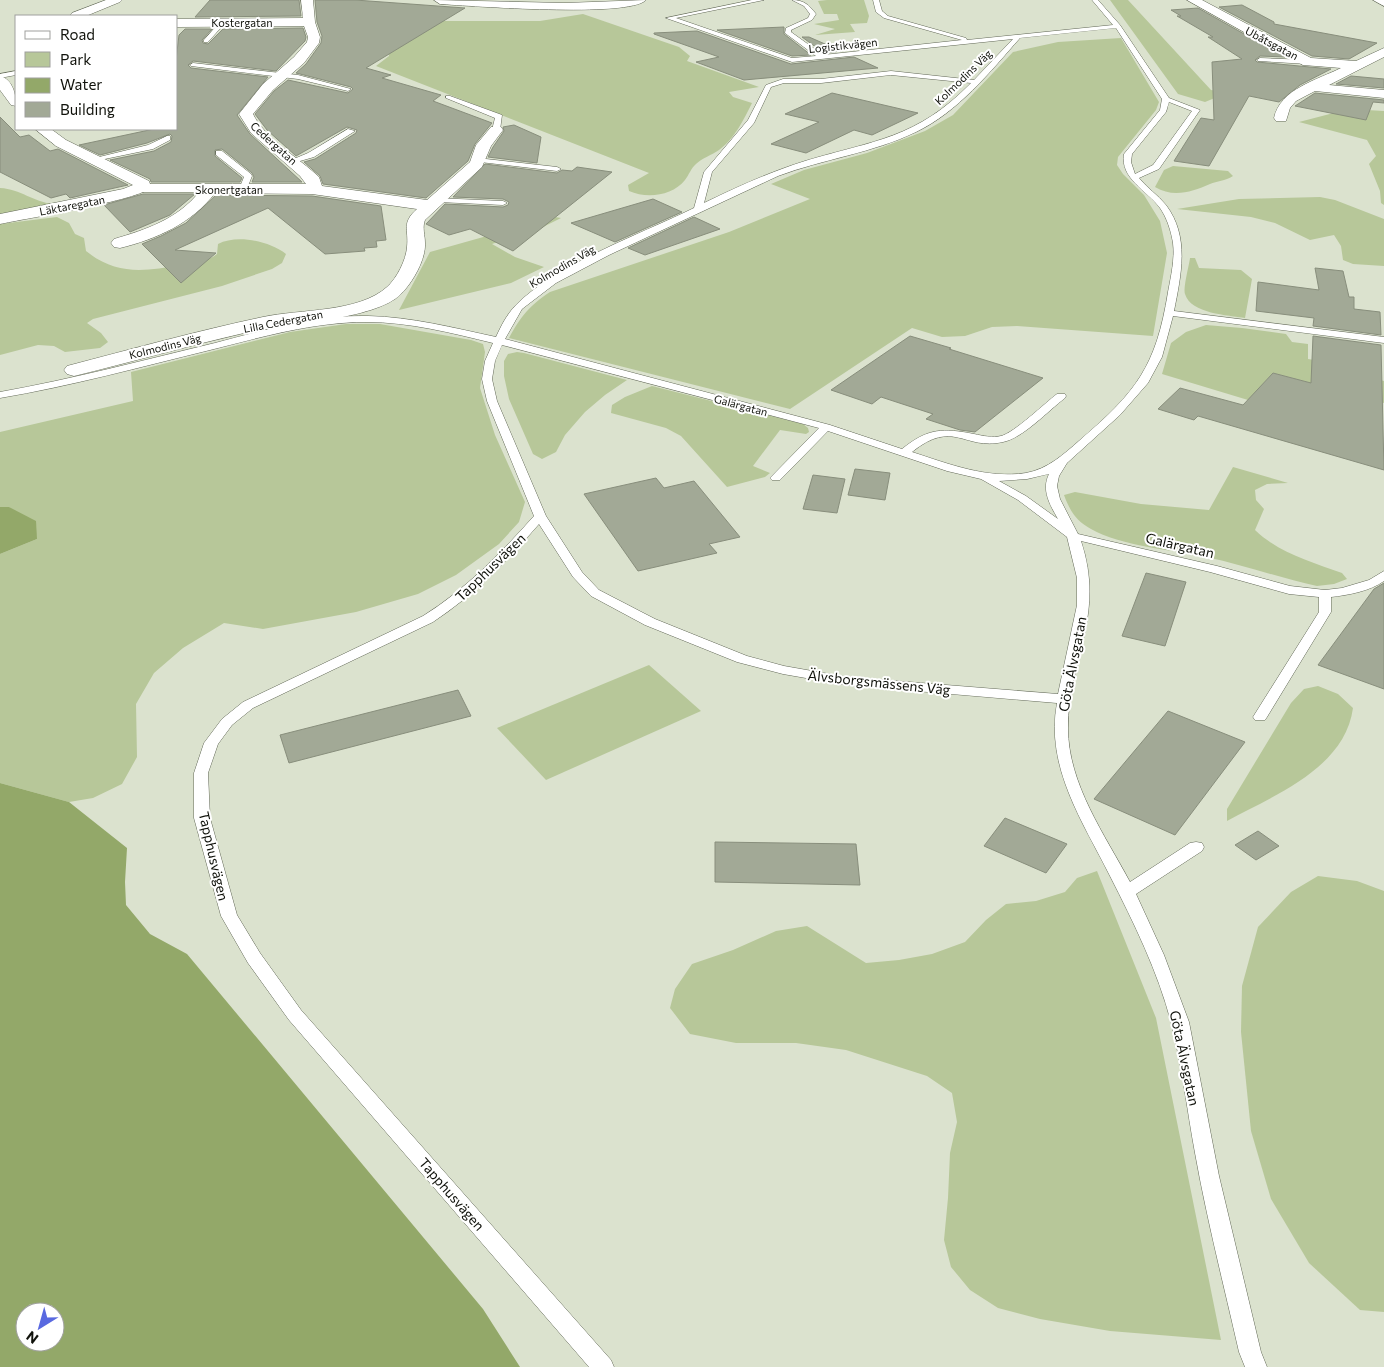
<svg xmlns="http://www.w3.org/2000/svg" width="1384" height="1367" viewBox="0 0 1384 1367" font-family="Commissioner,sans-serif">
  <rect width="100%" height="100%" fill="#dbe2ce"/>
  <g fill="#b7c799">
    <path d="M827 0H864L869 16 867 23 850 24 855 32 815 35 835 29 814 24 839 20 837 14H824L818 1Z"/>
    <path d="M1110 0H1128L1211 90 1227 93 1205 102 1178 94Z"/>
    <path d="M583 14 679 47 690 56 687 61 759 87 729 92 733 97 752 103C743 121 735 138 719 150 712 155 702 158 696 164 691 168 689 175 685 180 672 196 647 199 629 191L628 185 649 173 376 66 389 56 390 21H540Z"/>
    <path d="M1121 38 1159 102 1156 110 1118 157 1117 165 1123 174 1144 195 1160 221 1167 253 1153 336 1017 326 992 327 965 336 942 337 912 328 790 409 509 338C521 316 529 306 550 292L729 232 810 199 771 184 804 170 867 153 925 131 953 115 1013 52 1058 42Z"/>
    <path d="M1349 109 1384 111V205L1381 203 1380 191 1369 164 1376 156 1367 140 1299 122Z"/>
    <path d="M1173 166 1228 171 1233 176C1225 181 1217 181 1210 184 1192 192 1173 198 1155 187L1164 170Z"/>
    <path d="M0 188C21 189 33 202 53 204L0 215Z"/>
    <path d="M1320 197 1335 200 1384 219V266L1353 264 1343 260 1341 246 1334 235 1310 240 1275 223 1251 217 1177 209 1239 199Z"/>
    <path d="M57 217 69 223 75 234 84 238 86 251C117 276 145 271 181 265 195 263 207 262 217 254L218 244C237 234 269 241 286 254L282 263 272 269 222 286 93 319 87 323 101 333 108 342 100 348 65 352 54 346 38 345 0 355V224Z"/>
    <path d="M555 217 561 218 543 227 492 244 515 257 544 267 511 283 399 310 430 252Z"/>
    <path d="M1190 258H1195L1199 268 1241 270 1252 279 1245 318C1228 315 1191 314 1185 294 1183 287 1189 266 1190 258Z"/>
    <path d="M346 324H380L471 340 483 344 485 352 480 388 495 435 525 502 519 522 499 544 456 575 418 594 356 612 263 629 224 623 183 648 154 673 136 704 137 757 122 784 93 798 69 802 0 783V554L37 539 9 507H0V432L133 401 131 372 290 332Z"/>
    <path d="M1206 325 1242 328 1286 334 1292 342 1308 344V359L1348 365 1373 378 1384 381V403L1273 373 1248 400 1162 374 1171 343 1186 332Z"/>
    <path d="M517 352 524 353 627 380 605 395 585 412 565 435 556 452 542 459 533 454 509 399 504 376V361L508 354Z"/>
    <path d="M652 386 803 424 808 428 809 432 806 434 780 430 753 466 770 473 765 477 727 487 681 436 666 428 611 413 612 405 625 397Z"/>
    <path d="M1233 467 1288 483 1267 484 1255 490 1256 500 1264 509 1255 530C1279 553 1311 562 1342 573L1347 579 1334 584 1317 586C1280 578 1244 565 1206 557 1173 550 1120 546 1091 529 1076 521 1070 511 1064 495L1075 492 1141 504 1209 510Z"/>
    <path d="M649 665 701 711 546 780 497 728Z"/>
    <path d="M1318 686 1338 694 1353 708C1345 768 1275 795 1227 821V809L1291 703 1304 689Z"/>
    <path d="M1097 871 1156 1018 1221 1340 1110 1331 1040 1319 998 1308 970 1290 951 1267 944 1240 948 1198 950 1153 957 1122 952 1093 927 1076 846 1050 796 1043H736L690 1034 670 1008 675 989 692 964 733 950 776 931 807 926 866 963 899 960 932 954 965 942 986 920 1006 904 1036 901 1065 892 1077 878Z"/>
    <path d="M1318 876 1357 881 1384 891V1312L1360 1310 1309 1263 1271 1199 1251 1131 1241 1032 1242 986 1258 927 1291 892Z"/>
  </g>
  <g fill="#93a869" fill-rule="evenodd">
    <path d="M0 507H9L36 521 37 539 0 554Z"/>
    <path d="M0 783 69 802 127 848 125 882 126 905 150 934 187 954 483 1309 520 1367H0ZM25 1312H55V1342H25Z"/>
  </g>
  <g fill="#a2a996" stroke="#888e7c">
    <path d="M210 0H299L301 16 195 17Z"/>
    <path d="M315 0H355L465 8 366 68 391 75 382 78 441 95 433 101 492 123 475 144 468 161 426 198 323 184 320 176 304 162 315 159 356 133 357 130 347 127 296 156 267 130 255 114 274 91 288 80 348 93 353 89 351 87 296 73 306 64 321 43 322 36 317 22Z"/>
    <path d="M1242 5 1274 22V24L1377 43 1349 59 1312 56 1219 7Z"/>
    <path d="M1198 8 1285 57 1260 56 1255 60 1257 62 1331 69 1300 85 1279 102 1249 96 1209 166 1174 161 1201 118 1214 120 1212 62 1242 59 1208 37H1213L1177 16H1181L1171 10Z"/>
    <path d="M784 27V34L811 55 792 56 717 30Z"/>
    <path d="M303 28 306 37 305 41 276 71 193 61 188 65 191 68 268 77 237 115 250 134 302 182H252L254 177 252 173 222 149 215 150V156L242 178 240 182H151L150 179 110 160 154 151 171 142 172 136 170 134 147 143 100 155 79 145 154 129H176V60L179 35 185 29H212L202 40 203 43 208 44 223 29Z"/>
    <path d="M697 31 791 64 854 57 878 68 744 80 696 62 719 57 654 34V33Z"/>
    <path d="M802 37H809L841 51 824 53Z"/>
    <path d="M1351 76 1384 79V88L1336 84Z"/>
    <path d="M832 93 918 113 872 135 854 130 806 153 771 144 819 122 785 114Z"/>
    <path d="M1315 93 1384 100V103L1373 102 1366 120 1295 106Z"/>
    <path d="M0 117 20 137 29 135 50 151 58 149 128 185 70 198 66 194 51 198 0 172Z"/>
    <path d="M514 125 541 137 537 163 488 157 493 147 504 131 503 127Z"/>
    <path d="M485 164 557 173 562 170 572 171 577 167 612 172 513 251 470 229 449 235 426 224 445 204 503 207 508 205 509 202 503 199 453 197Z"/>
    <path d="M143 194H195L170 215 130 232 104 205Z"/>
    <path d="M216 195 312 196 381 206 386 240 376 241 377 247 364 248 365 251 325 254 268 208 175 250 216 253 181 283 142 244 161 236 186 223Z"/>
    <path d="M653 199 682 212 615 242 571 223Z"/>
    <path d="M694 217 720 229 645 255 628 248Z"/>
    <path d="M1315 268 1343 271 1349 297H1354V309L1380 312 1381 335 1313 326 1314 318 1256 311 1258 282 1319 290Z"/>
    <path d="M910 336 951 348 949 349 1043 378 975 432 960 430 926 419 933 414 881 397 872 404 831 390Z"/>
    <path d="M1313 336 1381 345 1384 470 1198 416 1194 420 1158 409 1180 388 1243 405 1273 373 1311 383Z"/>
    <path d="M855 469 890 473 885 500 848 495Z"/>
    <path d="M813 475 845 479 837 513 803 509Z"/>
    <path d="M656 478 664 488 694 481 740 537 709 544 717 553 638 571 584 494Z"/>
    <path d="M1146 573 1186 582 1165 646 1122 636Z"/>
    <path d="M1384 583V689L1318 665 1374 589Z"/>
    <path d="M458 690 471 716 289 763 280 735Z"/>
    <path d="M1168 711 1245 742 1175 835 1094 799Z"/>
    <path d="M1005 818 1067 844 1046 873 984 846Z"/>
    <path d="M1258 831 1279 846 1256 860 1235 845Z"/>
    <path d="M715 842 856 844 860 885 715 882Z"/>
  </g>
  <g fill="none" stroke-linecap="round" stroke-linejoin="round">
    <defs>
      <g id="service">
        <path d="M752 0H764L676 18 792 58 816 56 785 33 786 28 808 18 810 14 804 6 792 0C804 0 809 5 816 14L812 20 791 30V32L823 55 962 40 884 18 876 12 873 0H879L882 11 888 16 966 38 967 40 1113 25 1092 0H1098L1120 25 1169 98 1200 110 1159 169 1139 178C1147 188 1158 195 1166 205 1190 237 1181 275 1174 311L1384 337V343L1173 316 1162 357 1148 383 1120 415 1067 463 1059 476 1057 486 1060 499 1078 534 1217 566 1290 586 1325 590 1342 588 1369 580 1384 571V581C1370 591 1349 595 1331 597V612L1267 717 1265 720H1255L1253 717 1319 612V597L1289 594 1210 572 1081 541C1106 616 1068 658 1068 728 1068 784 1105 835 1130 882L1190 843 1196 842 1202 843 1204 847 1202 851 1136 894 1164 955 1189 1022 1219 1176 1261 1352 1267 1367H1245L1239 1352C1224 1286 1207 1220 1195 1153 1187 1110 1182 1065 1171 1022 1158 972 1134 923 1110 876 1083 822 1045 767 1057 703L846 685 783 674 737 662 645 625 591 596 573 577 539 524C507 561 474 595 433 622L253 708 232 725 218 744 208 773 210 818 237 915 260 953 301 1010 611 1360 614 1367H589L289 1020 248 963 221 916 194 818V773L204 743 222 719 243 702 423 616C466 589 500 554 534 516L487 401 482 379 485 361 493 343C452 333 409 322 367 322 313 322 262 337 210 350 140 367 71 386 0 398V392C73 379 144 360 215 343 265 330 316 315 368 316 412 317 454 328 496 337 501 326 507 314 516 305 555 265 643 233 694 208L704 172 748 120 766 85 783 79H821L891 71 974 80 1013 39 792 62 666 18ZM1116 28 1162 99 1160 110 1124 154C1120 179 1147 190 1160 208 1167 218 1171 231 1173 243 1175 259 1171 276 1168 292 1156 367 1136 392 1080 440 1064 454 1048 469 1026 473 987 479 949 464 912 452 954 418 964 451 1003 442 1023 438 1048 411 1065 398L1066 396 1065 394H1057C1045 403 1014 433 1001 436 993 438 983 436 974 434 943 428 928 428 902 449L830 425 505 339 522 309 556 283 609 255 778 176C823 159 873 153 916 132 958 112 990 72 1020 38ZM891 75 971 83C916 139 875 140 805 161 770 172 737 187 704 203L712 172 754 123 771 87 784 83H821ZM1169 102 1192 111 1153 165 1135 174 1131 162 1132 154 1166 112ZM502 345 819 428 772 476 770 478 772 480H780L828 431 947 471 981 479 1018 500 1067 537 1077 578V605L1058 694 846 677 784 666 747 656 655 619 599 590 582 572 546 516 497 401 492 379 495 361ZM1049 474C1041 490 1050 505 1058 519L1026 496 999 481 1027 479Z"/>
        <path d="M220 22 225 23 208 42H204V40Z"/>
        <path d="M1260 58 1308 60 1311 62 1308 64 1258 61 1257 60Z"/>
        <path d="M193 63 298 75 351 89 348 91 298 79 191 66 190 65Z"/>
        <path d="M16 71V75L0 78V74Z"/>
        <path d="M446 96H450L502 115 500 130 496 132 492 130 495 118 446 98Z"/>
        <path d="M348 129 355 131 314 157 293 163 289 161 308 153Z"/>
        <path d="M167 136H170V140L153 149 95 161 91 159 148 145Z"/>
        <path d="M216 151H222L251 174 252 176 246 191 239 189 244 177 216 155Z"/>
        <path d="M477 158 557 167 561 169 557 171 480 162 476 160Z"/>
        <path d="M435 198 503 201 507 203 503 205 438 202H435Z"/>
      </g>
      <g id="minor">
        <path d="M106 0H122L120 2 86 16H70L72 13Z"/>
        <path d="M301 0H313L315 22 320 37 319 43 304 63 273 90 253 114C265 139 299 158 319 177L322 186 427 200 470 162 476 145 491 127H501L503 130 491 146 482 167 425 220C422 228 425 235 425 243 426 259 413 282 401 294 376 320 282 324 244 333 187 346 131 362 74 376L67 374 64 370 67 366C132 349 197 331 263 317 300 309 358 313 387 287 397 278 406 260 407 247 409 229 401 223 417 209L312 194 215 193C192 223 157 239 120 248L114 247 111 243 114 239C145 230 178 219 199 192H143L137 190 135 187 137 184H306L300 176 251 133 239 114 263 84 294 57 307 42 308 37 304 26 176 27V19L303 18Z"/>
        <path d="M434 0 565 3 646 0C629 18 471 6 440 4Z"/>
        <path d="M1187 0H1202L1311 58 1356 61 1384 48V57L1329 85 1384 90V98L1315 91 1296 101 1290 108 1286 121H1276L1274 118C1280 89 1317 80 1341 68L1303 65Z"/>
        <path d="M1373 0H1384V6Z"/>
      </g>
      <g id="tertiary">
        <path d="M0 76C13 79 16 95 16 106L11 105 0 90Z"/>
        <path d="M35 129H51L66 140 149 181 151 187C142 200 22 219 0 224V214L123 189 133 185 56 146Z"/>
      </g>
    </defs>
    <use href="#service" stroke="#626857" stroke-width="1"/>
    <use href="#minor" stroke="#626857" stroke-width="1"/>
    <use href="#tertiary" stroke="#626857" stroke-width="1"/>
    <use href="#service" fill="#fff" fill-rule="evenodd"/>
    <use href="#minor" fill="#fff" fill-rule="evenodd"/>
    <use href="#tertiary" fill="#fff" fill-rule="evenodd"/>
  </g>
  <g text-anchor="middle" dominant-baseline="central" stroke-width="4" stroke-linejoin="round" paint-order="stroke">
    <g font-size="11" fill="#10120b" stroke="#fff">
      <text x="242" y="22">Kostergatan</text>
      <text transform="translate(1272 43) rotate(28)">Ubåtsgatan</text>
      <text transform="translate(843 45) rotate(-6)">Logistikvägen</text>
      <text transform="translate(963 77) rotate(-44)">Kolmodins Väg</text>
      <text transform="translate(274 143) rotate(42)">Cedergatan</text>
      <text x="229" y="189">Skonertgatan</text>
      <text transform="translate(72 205) rotate(-11)">Läktaregatan</text>
      <text transform="translate(562 266) rotate(-30)">Kolmodins Väg</text>
      <text transform="translate(283 321) rotate(-11)">Lilla Cedergatan</text>
      <text transform="translate(165 346) rotate(-14)">Kolmodins Väg</text>
      <text transform="translate(741 405) rotate(15)">Galärgatan</text>
    </g>
    <g font-size="14" fill="#10120b" stroke="#fff">
      <text transform="translate(1180 545) rotate(13)">Galärgatan</text>
      <text transform="translate(490 567) rotate(-44)">Tapphusvägen</text>
      <text transform="translate(1072 664) rotate(-79)">Göta Älvsgatan</text>
      <text transform="translate(879 682) rotate(6)">Älvsborgsmässens Väg</text>
      <text transform="translate(214 856) rotate(77)">Tapphusvägen</text>
      <text transform="translate(1185 1058) rotate(78)">Göta Älvsgatan</text>
      <text transform="translate(452 1194) rotate(49)">Tapphusvägen</text>
    </g>
  </g>
  <rect x="15" y="15" width="162" height="115" fill="#ffffff" stroke="#9fa09d"/>
  <rect x="25" y="31" width="25" height="8" fill="#ffffff" stroke="#9fa09d"/>
  <text x="60" y="40" font-size="15" fill="#10120b">Road</text>
  <rect x="25" y="52" width="25" height="15" fill="#b7c799" stroke="#9fa09d"/>
  <text x="60" y="65" font-size="15" fill="#10120b">Park</text>
  <rect x="25" y="78" width="25" height="15" fill="#93a869" stroke="#9fa09d"/>
  <text x="60" y="90" font-size="15" fill="#10120b">Water</text>
  <rect x="25" y="102" width="25" height="15" fill="#a2a996" stroke="#9fa09d"/>
  <text x="60" y="115" font-size="15" fill="#10120b">Building</text>
  <g transform="translate(40 1327) rotate(217)"><circle r="24" fill="#ffffff" stroke="#9fa09d"/>
  <path d="M0-4L9 19L0 12L-9 19Z" fill="#5969e0"/>
  <text y="-8" font-size="14" font-weight="bold" text-anchor="middle" fill="#10120b">N</text>
  </g>
</svg>
